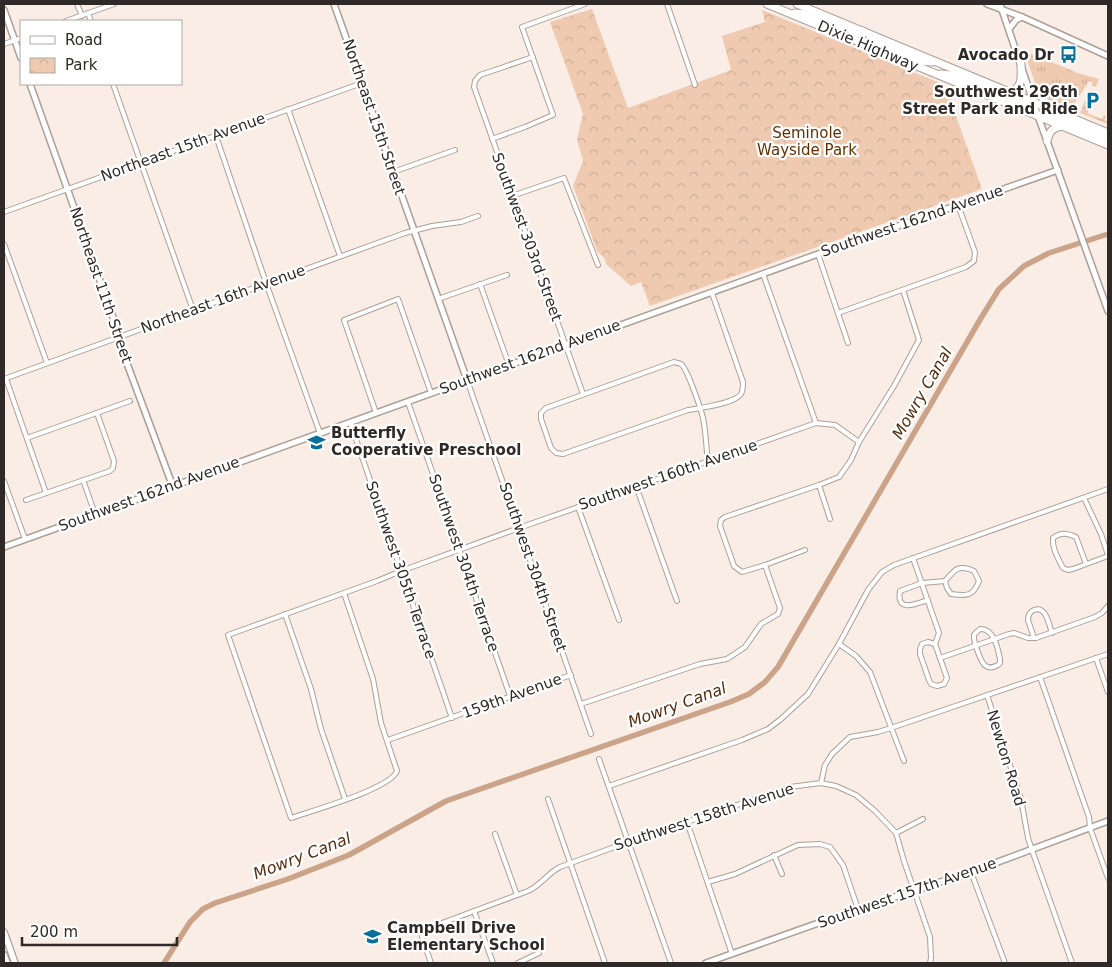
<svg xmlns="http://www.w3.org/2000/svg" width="1112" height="967" viewBox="0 0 1112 967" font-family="'DejaVu Sans',sans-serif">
  <defs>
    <pattern id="grass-tufts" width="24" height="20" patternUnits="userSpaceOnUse" patternTransform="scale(1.25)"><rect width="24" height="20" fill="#efcab1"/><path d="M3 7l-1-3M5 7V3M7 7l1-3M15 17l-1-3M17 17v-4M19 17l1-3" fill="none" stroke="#cdae98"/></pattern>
    <pattern id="park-crowns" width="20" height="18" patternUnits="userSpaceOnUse" patternTransform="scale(1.25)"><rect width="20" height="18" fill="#efcab1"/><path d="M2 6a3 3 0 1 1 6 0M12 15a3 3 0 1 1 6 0" fill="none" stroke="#cdae98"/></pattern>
  </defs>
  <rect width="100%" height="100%" fill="#faede5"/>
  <g fill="url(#grass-tufts)">
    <path d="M1024 51 1078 73 1099 79 1096 87 1092 86V82L1089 81 1071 109 1044 98 1040 95 1038 91Z"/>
    <path d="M1090 91 1093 92 1094 94 1090 93 1085 106 1089 109 1087 113 1102 119 1104 115 1106 116 1104 120 1108 122V124L1080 113 1088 94Z"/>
  </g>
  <path fill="url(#park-crowns)" d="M592 9 628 108 731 70 722 36 765 22 762 10 945 85 982 189 650 306 641 282 631 286 606 264C606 258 601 255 597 251L573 186 583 161 577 139 583 114 550 22Z"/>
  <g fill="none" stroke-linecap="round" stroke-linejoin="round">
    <path stroke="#caa388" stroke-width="5.5" d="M164 963 190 922 203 909 215 903 288 879 349 855 446 801 730 702 749 694 765 682 778 667 981 318 999 289 1024 266 1049 253 1108 234"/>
    <defs>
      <g id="minor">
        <path d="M77 4 82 16"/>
        <path d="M667 4 695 85"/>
        <path d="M88 13 91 21"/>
        <path d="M66 21 114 4"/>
        <path d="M4 44 21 38"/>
        <path d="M533 57 480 75 475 81 474 87 583 394"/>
        <path d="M113 84 193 310"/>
        <path d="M288 109 340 256"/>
        <path d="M216 136 266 283 320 433"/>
        <path d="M492 139 525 127 553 115 522 27 585 4"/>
        <path d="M393 172 455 150"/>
        <path d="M512 196 564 178 598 265"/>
        <path d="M4 212 362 83"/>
        <path d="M4 244 47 363"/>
        <path d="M818 254 848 343"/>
        <path d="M763 274 816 423"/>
        <path d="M480 284 509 365"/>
        <path d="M438 299 507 275"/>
        <path d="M838 313 966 267 974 261 975 252 958 205"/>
        <path d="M4 379 405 233 432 226 461 222 478 216"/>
        <path d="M6 379 46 493"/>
        <path d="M467 380 591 734"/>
        <path d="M408 402 510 696"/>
        <path d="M376 413 344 320 398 299 431 393"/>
        <path d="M350 422 452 718"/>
        <path d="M27 438 130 401"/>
        <path d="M708 461C706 447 706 432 703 418 701 409 687 368 681 364 680 363 676 363 674 362L546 408 541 413V419L551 448 556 453 563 454 688 410C700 408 734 404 741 394 743 391 743 386 743 382L712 293"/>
        <path d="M83 480 95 514"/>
        <path d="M4 481 25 539"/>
        <path d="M819 485 830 519"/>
        <path d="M636 486 677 601"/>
        <path d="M1084 498 1101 534 1108 555"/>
        <path d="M26 500 110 471 113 468 114 461 97 413"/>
        <path d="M578 507 619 620"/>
        <path d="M805 550 765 565 742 572 734 566 720 526 721 520 725 517 819 485 839 477 851 460 859 442 894 386 919 340 903 290"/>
        <path d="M913 558 939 633 935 644 947 678 944 684 937 686 931 684 929 680 920 654V649L922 644 928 642 935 644"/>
        <path d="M1086 564 1076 537C1067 533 1061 532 1053 538 1052 549 1058 558 1063 568L1068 570 1073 569 1108 556"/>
        <path d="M344 593 373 679 381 723 397 771C390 789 311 811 291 818L228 635 377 581 401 571 519 528 816 423 835 425 859 442"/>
        <path d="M928 600C916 604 896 613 900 591L922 583 945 581C955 569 959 564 974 571L979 581C973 597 966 596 951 594L947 588 945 581"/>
        <path d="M285 614 311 689 321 729 345 799"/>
        <path d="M980 629C994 628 998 649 1000 659V663L998 665C994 667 990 669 986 666 981 664 973 640 974 635 976 632 978 631 980 629Z"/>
        <path d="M1034 638 1028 620C1028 616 1029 612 1034 610 1046 605 1049 625 1052 633"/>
        <path d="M839 644 856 656 870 672 904 761"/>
        <path d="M940 658 1009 634 1014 633 1028 638H1036L1095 617 1102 613 1108 606"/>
        <path d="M1096 658 1108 692"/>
        <path d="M1040 677 1089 817 1090 828 1108 878"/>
        <path d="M987 695 1021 799 1028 838 1032 850 1072 963"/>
        <path d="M581 704 700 664 727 659 745 647 761 624 778 614 780 608 765 565"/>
        <path d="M388 740 571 675"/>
        <path d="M599 759 671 963"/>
        <path d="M821 783 825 765 832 754 850 737 878 732 891 728 1108 654"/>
        <path d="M609 786 742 740 768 729 781 719 808 694 839 644 868 590 882 572 894 565 1108 489"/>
        <path d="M548 799 605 963"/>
        <path d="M687 822 732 954"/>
        <path d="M896 833 923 819"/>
        <path d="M495 834 517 895"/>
        <path d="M774 855 782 874"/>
        <path d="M971 872 1005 963"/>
        <path d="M708 882 735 874 798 845 820 844 830 847 843 865 858 909"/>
        <path d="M474 911 493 963"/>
        <path d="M431 963 422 937 423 932 426 929 528 891C541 885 548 873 560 867L628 842 790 787 821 783 836 786 856 795 875 811 896 833 904 861 930 937 931 958 930 963"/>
        <path d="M518 963 539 953"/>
      </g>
      <g id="tertiary">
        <path d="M334 4 467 380"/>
        <path d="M987 4 1022 17 1108 56"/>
        <path d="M1000 4 1038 116 1108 311"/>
        <path d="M4 10 21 58"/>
        <path d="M1009 29 1016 20 1022 17"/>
        <path d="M30 84 120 337 119 342 173 487"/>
        <path d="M4 547 818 254 1058 170"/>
        <path d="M706 963 858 909 971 872 1108 821"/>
      </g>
      <g id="secondary">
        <path d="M4 932 15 963"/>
        <path d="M4 955 7 963"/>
      </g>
      <g id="trunk">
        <path d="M767 4 1108 145"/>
        <path d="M797 4 1108 133"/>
        <path d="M795 13 806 14 857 34H860L863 31"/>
        <path d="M865 45 866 42 873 41 920 61 932 62"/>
        <path d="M941 74 951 75 1018 102 1030 101"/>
        <path d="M1009 92C1024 87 1021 77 1021 64"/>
        <path d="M1039 116 1047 114 1051 115 1108 139"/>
        <path d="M1047 141C1049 132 1052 128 1061 126"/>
      </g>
    </defs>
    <use href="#minor" stroke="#ab9f98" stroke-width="6"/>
    <use href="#tertiary" stroke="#ab9f98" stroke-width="8"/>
    <use href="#secondary" stroke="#ab9f98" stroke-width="8"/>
    <use href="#trunk" stroke="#ab9f98" stroke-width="9"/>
    <use href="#minor" stroke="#fff" stroke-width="4"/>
    <use href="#tertiary" stroke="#fff" stroke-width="5"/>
    <use href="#secondary" stroke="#fff" stroke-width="5.5"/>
    <use href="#trunk" stroke="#fff" stroke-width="7"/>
  </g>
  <defs>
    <symbol id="bus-bare" viewBox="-9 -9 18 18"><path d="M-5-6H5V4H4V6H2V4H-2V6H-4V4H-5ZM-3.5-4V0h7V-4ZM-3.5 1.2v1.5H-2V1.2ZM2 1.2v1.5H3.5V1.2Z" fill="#076f9c" stroke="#fff" stroke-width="2.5" paint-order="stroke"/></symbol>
    <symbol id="parking-bare" viewBox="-9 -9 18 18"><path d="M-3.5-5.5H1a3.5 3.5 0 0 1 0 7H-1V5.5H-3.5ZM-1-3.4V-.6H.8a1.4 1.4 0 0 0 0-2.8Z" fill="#076f9c" stroke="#fff" stroke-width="2.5" paint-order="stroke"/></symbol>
    <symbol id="school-bare" viewBox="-9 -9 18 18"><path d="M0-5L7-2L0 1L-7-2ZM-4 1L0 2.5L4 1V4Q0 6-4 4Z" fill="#076f9c" stroke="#fff" stroke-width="2.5" paint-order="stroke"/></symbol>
  </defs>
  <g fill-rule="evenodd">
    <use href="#bus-bare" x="1056" y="42" width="25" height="25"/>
    <use href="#parking-bare" x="1080" y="88" width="25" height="25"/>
    <use href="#school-bare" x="304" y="430" width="25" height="25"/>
    <use href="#school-bare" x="360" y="924" width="25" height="25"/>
  </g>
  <g text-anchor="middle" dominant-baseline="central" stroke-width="4.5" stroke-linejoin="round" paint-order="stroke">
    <g font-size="15" fill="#2f2a27" stroke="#fff">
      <text transform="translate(868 46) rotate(23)">Dixie Highway</text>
      <text transform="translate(374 117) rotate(71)">Northeast 15th Street</text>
      <text transform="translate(183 147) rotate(-20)">Northeast 15th Avenue</text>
      <text transform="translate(912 221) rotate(-19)">Southwest 162nd Avenue</text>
      <text transform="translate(527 237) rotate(70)">Southwest 303rd Street</text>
      <text transform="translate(101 285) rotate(71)">Northeast 11th Street</text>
      <text transform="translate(223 299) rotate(-20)">Northeast 16th Avenue</text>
      <text transform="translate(530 357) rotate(-20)">Southwest 162nd Avenue</text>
      <text transform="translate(668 475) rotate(-19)">Southwest 160th Avenue</text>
      <text transform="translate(149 494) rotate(-20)">Southwest 162nd Avenue</text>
      <text transform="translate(464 563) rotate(71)">Southwest 304th Terrace</text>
      <text transform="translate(533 567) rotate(71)">Southwest 304th Street</text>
      <text transform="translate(401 570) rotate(71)">Southwest 305th Terrace</text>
      <text transform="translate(512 696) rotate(-20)">159th Avenue</text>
      <text transform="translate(1006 758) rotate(73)">Newton Road</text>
      <text transform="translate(704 817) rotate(-18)">Southwest 158th Avenue</text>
      <text transform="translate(907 893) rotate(-19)">Southwest 157th Avenue</text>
    </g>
    <g font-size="15" font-weight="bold" fill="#2f2a27" stroke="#fff" text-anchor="end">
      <text x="1054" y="55">Avocado Dr</text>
      <text x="1078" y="92">Southwest 296th<tspan x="1078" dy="17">Street Park and Ride</tspan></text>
      <text x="331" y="433" text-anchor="start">Butterfly<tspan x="331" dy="17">Cooperative Preschool</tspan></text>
      <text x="387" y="928" text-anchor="start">Campbell Drive<tspan x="387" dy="17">Elementary School</tspan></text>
    </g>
    <g font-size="15" fill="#623000" stroke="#fff">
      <text x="807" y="133">Seminole<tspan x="807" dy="17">Wayside Park</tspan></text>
    </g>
    <g font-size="16" font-style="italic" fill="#552e0e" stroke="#fff">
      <text transform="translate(922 393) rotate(-60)">Mowry Canal</text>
      <text transform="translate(677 705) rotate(-20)">Mowry Canal</text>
      <text transform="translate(302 856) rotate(-21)">Mowry Canal</text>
    </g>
  </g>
  <rect width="1112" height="967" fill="none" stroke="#2f2a27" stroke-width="10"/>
  <rect x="20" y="20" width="162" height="65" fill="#ffffff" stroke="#acaaa9"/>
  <rect x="30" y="36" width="25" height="8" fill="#ffffff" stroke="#acaaa9"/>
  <text x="65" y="45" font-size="15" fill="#2f2a27">Road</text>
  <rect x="30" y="58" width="25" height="15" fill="url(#park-crowns)" stroke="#acaaa9"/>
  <text x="65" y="70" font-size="15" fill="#2f2a27">Park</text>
  <path d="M22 937v8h155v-8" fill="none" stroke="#2f2a27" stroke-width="2.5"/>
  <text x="30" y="937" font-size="15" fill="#2f2a27" stroke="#ffffff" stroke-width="4" paint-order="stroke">200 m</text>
</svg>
